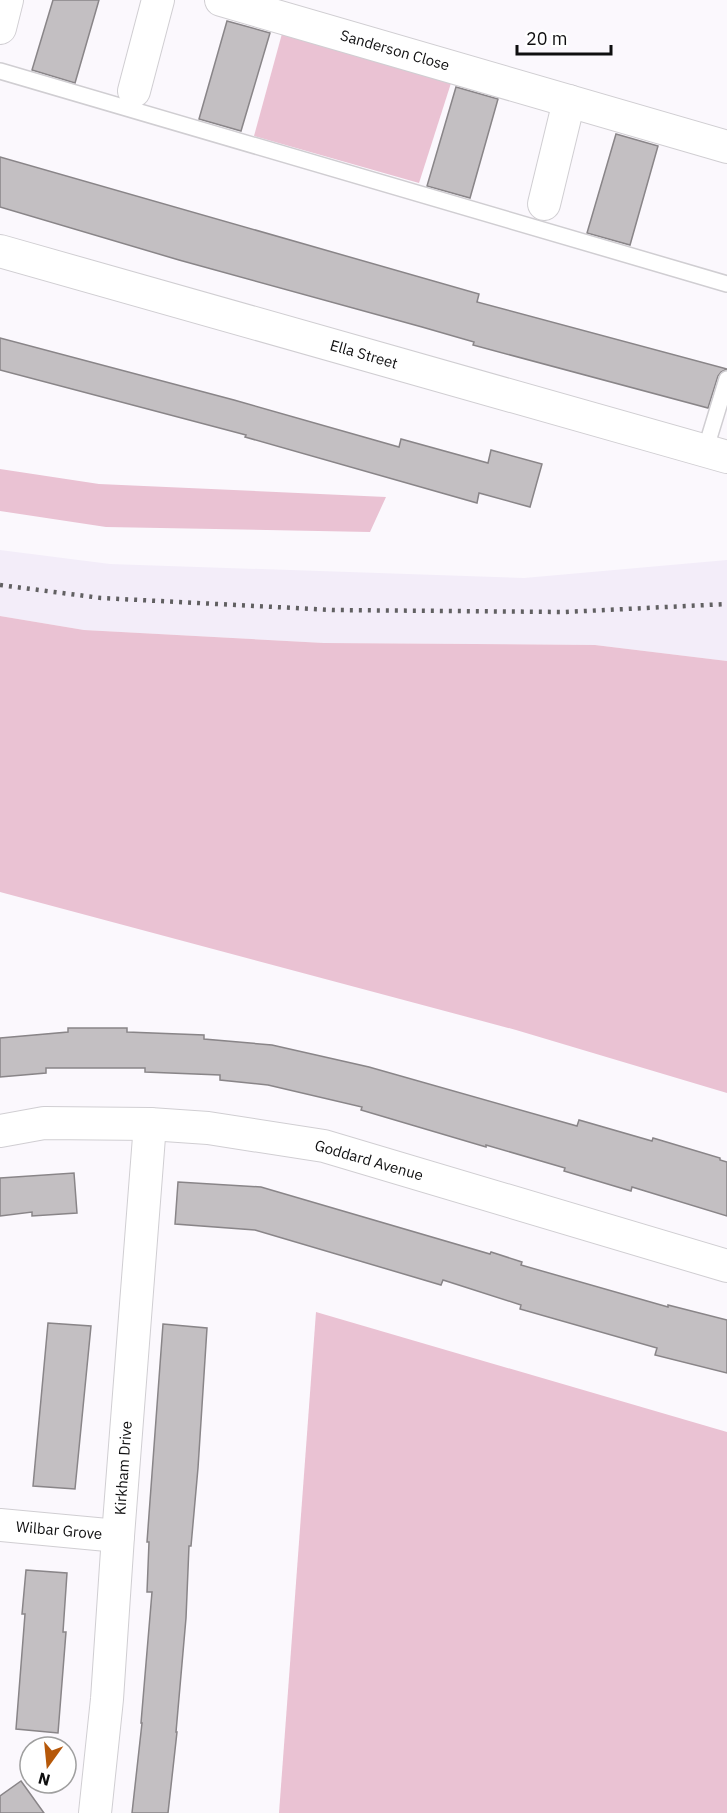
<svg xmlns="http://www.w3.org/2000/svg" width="727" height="1813" viewBox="0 0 727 1813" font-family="'IBM Plex Sans',sans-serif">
  <rect width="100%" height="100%" fill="#fbf8fd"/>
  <path fill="#f3edf9" d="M0 550 110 564 524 578 727 560V661L595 645 324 643 84 630 0 616Z"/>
  <g fill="#eac2d3">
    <path d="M283 30 452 80 419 183 254 136Z"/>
    <path d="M0 469 99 484 386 497 370 532 106 527 0 511Z"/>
    <path d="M0 616 84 630 324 643 595 645 727 661V1093L516 1030 0 892Z"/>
    <path d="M316 1312 727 1432V1813H279Z"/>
  </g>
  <g fill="#c3bfc2" stroke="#898588" stroke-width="1.5">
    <path d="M53 0H99L75 83 32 70Z"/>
    <path d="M227 21 270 33 241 131 199 119Z"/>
    <path d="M456 87 498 99 470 198 427 186Z"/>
    <path d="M616 134 658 146 630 245 587 233Z"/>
    <path d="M0 157 479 294 477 302 727 369 721 372 718 376 708 408 473 345 474 342 422 327 179 260 0 207Z"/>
    <path d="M0 338 234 400 399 447 401 439 488 463 491 450 542 464 530 507 479 493 477 503 245 437 246 435 0 370Z"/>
    <path d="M68 1028H127V1032L204 1035V1039L272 1045 369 1067 577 1126 579 1120 652 1141 653 1138 720 1158V1160L727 1162V1216L632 1187 631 1191 564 1171 565 1168 486 1145V1147L361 1110 362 1107 268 1085 220 1080V1075L145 1072V1068H46V1073L0 1077V1038L68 1032Z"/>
    <path d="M74 1173 77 1213 32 1216V1212L0 1216V1178Z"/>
    <path d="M178 1182 261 1187 490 1254 491 1252 522 1262 521 1265 668 1307V1305L727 1320V1373L655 1355 657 1348 520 1309 521 1305 443 1280 441 1285 255 1230 175 1224Z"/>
    <path d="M48 1323 91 1326 75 1489 33 1486Z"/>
    <path d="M163 1324 207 1328 198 1468 191 1546H189L186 1618 176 1732H177L168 1813H132L142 1723H141L152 1592H147L149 1542H147Z"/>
    <path d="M26 1570 67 1573 63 1632H66L58 1733 16 1729 25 1614H22Z"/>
    <path d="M21 1781 44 1813H0V1796Z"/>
  </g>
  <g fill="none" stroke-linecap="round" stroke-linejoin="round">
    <defs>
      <g id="lane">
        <path d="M0 71 727 284"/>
        <path d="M705 451 727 379"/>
      </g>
      <g id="street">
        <path d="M221 0 727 147"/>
        <path d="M0 28 7 0"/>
        <path d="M134 91 158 0"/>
        <path d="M544 204 569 101"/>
        <path d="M0 251 727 457"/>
        <path d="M0 1131 44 1123 150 1124 208 1128 324 1146 727 1266"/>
        <path d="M0 1525 118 1536"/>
        <path d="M95 1813 107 1699 118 1536 150 1124"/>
      </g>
    </defs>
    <use href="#lane" stroke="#d0ced2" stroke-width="18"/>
    <use href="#street" stroke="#d0ced2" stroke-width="34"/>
    <use href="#lane" stroke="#fff" stroke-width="15"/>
    <use href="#street" stroke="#fff" stroke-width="32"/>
    <path stroke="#616062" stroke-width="4.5" stroke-dasharray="3 6" stroke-linecap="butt" d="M0 585 101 598 333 610 565 612 727 604"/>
  </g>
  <g text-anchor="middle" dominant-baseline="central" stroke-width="4.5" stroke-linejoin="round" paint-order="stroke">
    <g font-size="15" fill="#0f0f10" stroke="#fff">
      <text transform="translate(395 50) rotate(16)">Sanderson Close</text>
      <text transform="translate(364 354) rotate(16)">Ella Street</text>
      <text transform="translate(369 1160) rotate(16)">Goddard Avenue</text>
      <text transform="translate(123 1468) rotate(-86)">Kirkham Drive</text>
      <text transform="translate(59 1530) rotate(5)">Wilbar Grove</text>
    </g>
  </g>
  <g transform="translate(48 1765) rotate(195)"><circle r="28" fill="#ffffff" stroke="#9f9f9f" stroke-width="1.5"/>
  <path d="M0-4.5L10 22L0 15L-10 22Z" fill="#b65809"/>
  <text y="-9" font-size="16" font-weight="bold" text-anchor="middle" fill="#0f0f10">N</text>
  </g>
  <path d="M517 45v9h94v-9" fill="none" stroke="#0f0f10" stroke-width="3"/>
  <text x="526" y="45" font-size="18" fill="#0f0f10" stroke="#ffffff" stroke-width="4.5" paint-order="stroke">20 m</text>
</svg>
